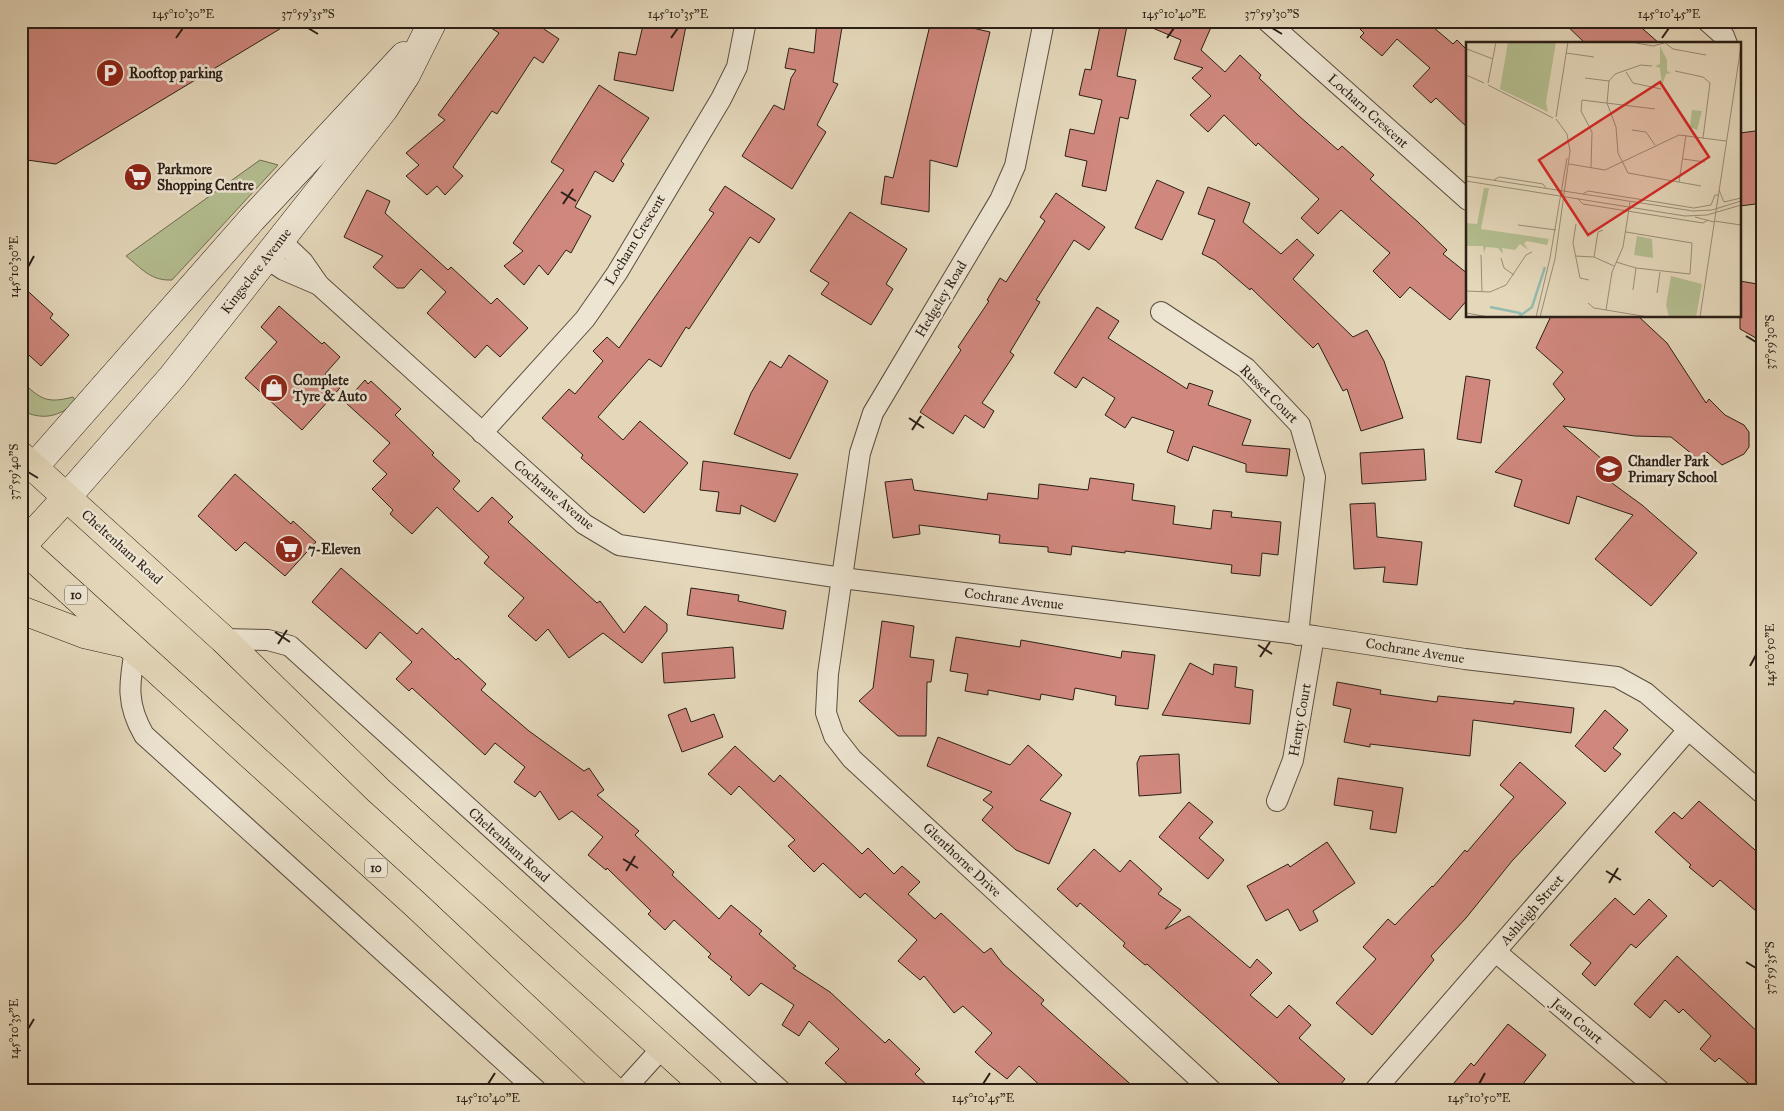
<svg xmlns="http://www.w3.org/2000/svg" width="1784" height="1111" viewBox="0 0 1784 1111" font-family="'IM FELL Great Primer',serif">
  <rect width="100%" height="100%" fill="#e4d7ba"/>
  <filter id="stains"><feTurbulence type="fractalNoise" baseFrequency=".004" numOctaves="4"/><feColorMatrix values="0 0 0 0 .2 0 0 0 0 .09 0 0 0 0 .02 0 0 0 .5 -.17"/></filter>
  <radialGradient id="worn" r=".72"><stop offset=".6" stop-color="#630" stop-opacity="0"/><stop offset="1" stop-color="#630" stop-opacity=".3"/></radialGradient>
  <g fill="#b4be90" stroke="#706e53">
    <path d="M260 160 278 165 172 280C151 281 142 269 126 256Z"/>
    <path d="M21 381C41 399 46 404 73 397L76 402C59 417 42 421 21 410Z"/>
  </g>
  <g fill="#d0887e" stroke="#2b1f16">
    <path d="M21 21H293L56 164 27 160 21 151Z"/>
    <path d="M480 21H532L559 39 543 63 534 57 497 114 492 111 453 167 463 176 445 195 437 186 427 195 406 176 419 165 406 153 445 120 438 115 499 33Z"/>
    <path d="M644 21H687L673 91 614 80 619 52 636 55Z"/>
    <path d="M817 21H843L833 82 838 84 817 125 826 132 792 189 742 156 774 105 784 110 791 78 796 70 785 68 789 48 814 53Z"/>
    <path d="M931 21H942L990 32 957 167 930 160 929 212 881 204 885 176 893 178Z"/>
    <path d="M1101 21H1128L1117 76 1136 80 1128 119 1120 117 1106 191 1082 186 1087 161 1065 156 1070 129 1094 134 1102 100 1079 95 1085 69 1091 70Z"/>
    <path d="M1136 21H1199L1212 25 1201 50 1225 72 1240 55 1261 75 1259 78 1299 116 1338 150 1342 146 1374 175 1370 179 1418 222 1447 250 1443 254 1468 274V299L1450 320 1410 287 1400 298 1373 271 1390 253 1341 210 1318 234 1301 218 1319 199 1258 143 1256 146 1224 115 1208 132 1190 115 1211 96 1192 78 1203 68 1174 59 1181 40Z"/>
    <path d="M1352 21H1426L1453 44 1457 40 1468 51V128L1436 98 1431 103 1413 86 1430 68 1397 39 1382 56 1360 37 1364 33Z"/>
    <path d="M1562 21H1634L1660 44H1586Z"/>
    <path d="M599 85 649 118 621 161 624 164 613 182 595 171 575 207 591 216 571 253 566 250 548 275 539 265 524 285 504 266 523 251 513 243 564 170 551 162Z"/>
    <path d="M1763 130V203L1740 206V133Z"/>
    <path d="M1157 180 1184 192 1162 240 1135 228Z"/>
    <path d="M725 186 775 219 759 243 750 237 689 329 686 327 661 367 649 359 598 417 623 440 640 421 688 463 644 513 581 458 583 455 542 418 569 389 575 394 603 361 593 351 607 337 619 348 714 213 709 210Z"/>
    <path d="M1208 187 1250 203 1243 222 1281 254 1297 239 1314 255 1293 279 1353 337 1367 330 1384 361 1403 418 1361 431 1347 389 1343 391 1318 343 1313 348 1251 288 1250 290 1215 260 1202 254 1215 220 1198 214Z"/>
    <path d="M367 190 390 201 385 213 448 270 451 267 491 304 497 298 528 328 500 357 487 345 475 358 427 313 446 292 421 269 404 288H397L373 267 383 256 344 237Z"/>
    <path d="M1056 193 1105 227 1089 250 1074 240 1036 300 1040 302 1010 352 1014 355 982 403 994 411 984 428 965 415 953 434 920 412 961 350 958 347 989 301 987 300 1000 278 1006 282 1045 221 1040 217Z"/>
    <path d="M850 212 907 249 886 284 893 289 871 325 821 294 829 283 810 271Z"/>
    <path d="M1740 281 1763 285V342L1740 329Z"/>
    <path d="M21 285 53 314 50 318 69 335 41 366 21 348Z"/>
    <path d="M279 306 322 344 324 342 340 357 325 374 340 388 302 430 245 378 277 342 261 327Z"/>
    <path d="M1097 307 1119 321 1108 338 1187 389 1189 383 1213 391 1208 405 1251 420 1242 445 1290 449 1287 476 1246 472V464L1193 446 1188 461 1167 452 1174 431 1132 417 1125 428 1105 415 1115 398 1083 377 1076 388 1054 373Z"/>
    <path d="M1551 316H1638L1667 343 1706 403 1709 399 1725 415 1744 425 1749 432V447L1744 454 1722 465 1707 452 1698 459 1671 437 1635 436 1563 426 1609 465 1601 475 1642 505 1697 553 1651 606 1595 559 1633 515 1577 496 1569 524 1514 506 1522 480 1495 472 1565 399 1553 384 1563 372 1536 348Z"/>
    <path d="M789 355 828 381 790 459 734 434 751 393 770 361 781 368Z"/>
    <path d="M1466 376 1490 380 1481 443 1457 439Z"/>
    <path d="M365 380 368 384 371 381 401 409 395 415 434 453 432 455 460 481 453 489 478 512 492 497 513 517 508 522 597 603 600 601 624 633 645 606 667 624V631L642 663 603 633 569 658 548 629 536 641 508 616 524 598 484 563 489 557 437 507 412 534 390 514 393 510 372 489 387 474 373 461 390 443 345 402Z"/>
    <path d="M1424 449 1426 480 1362 484 1360 453Z"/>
    <path d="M703 461 798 474 775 522 741 505 740 514 716 511 719 492 700 490Z"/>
    <path d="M235 474 291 524 293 521 316 542 285 576 245 542 236 551 198 516Z"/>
    <path d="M1090 478 1134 484 1132 500 1175 506 1173 524 1211 529 1213 510 1232 512 1231 517 1281 522 1278 555 1262 553 1260 576 1231 573 1232 565 1125 551V553L1072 546 1071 555 1048 552V547L999 543 1000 535 919 525 920 534 893 538 885 482 912 479 914 490 987 500 988 493 1038 499 1039 484 1088 490Z"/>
    <path d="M1375 503 1377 537 1422 542 1417 585 1383 582 1385 567 1354 569 1350 504Z"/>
    <path d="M341 568 417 634 422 628 456 660 458 658 486 684 481 690 529 731 584 771 589 768 604 790 597 795 639 831 635 835 674 872 672 875 719 919 731 905 762 931 759 934 796 966 793 968 830 992 885 1043 889 1039 920 1069 915 1074 932 1090H854L825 1063 839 1049 809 1021 799 1036 782 1025 794 1005 761 983 749 996 730 979 732 977 708 957 711 954 674 920 665 930 648 914 651 911 607 868 606 870 588 855 603 837 572 811 559 820 540 791 535 797 514 782 525 767 495 743 485 755 412 688 409 691 396 679 412 662 380 632 366 649 312 602Z"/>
    <path d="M691 588 739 595 738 601 786 611 783 629 687 615Z"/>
    <path d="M882 621 914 626 910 657 934 660 931 682H927L926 736H898L859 701 873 688Z"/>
    <path d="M956 637 1020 647 1021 640 1121 658 1122 651 1155 655 1148 709 1115 705 1116 696 1075 688 1073 700 1041 694 1040 700 988 690V695L965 691 968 674 950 671Z"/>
    <path d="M733 647 735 678 664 683 662 653Z"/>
    <path d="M1190 663 1213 675 1214 664 1237 667 1235 687 1253 690 1250 724 1162 715Z"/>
    <path d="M1337 682 1381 690 1380 694 1437 702 1438 696 1514 704V701L1574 708 1571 733 1473 720 1470 756 1370 744V747L1344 742 1351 709 1333 705Z"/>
    <path d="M686 708 691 722 714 714 723 737 682 752 668 715Z"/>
    <path d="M1605 710 1628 730 1613 748 1621 754 1605 772 1575 746Z"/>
    <path d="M938 737 1010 765 1028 745 1062 775 1040 800 1071 813 1049 864 1016 850 982 820 993 807 983 800 992 792 927 766Z"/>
    <path d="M735 746 774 782 780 775 862 854 868 848 894 874 902 866 920 882 908 894 935 919 941 913 984 953 991 948 1003 964 1044 1000 1041 1004 1137 1090H1045L1019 1066 1007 1079 988 1064 975 1052 992 1033 963 1006 954 1013 924 976 920 980 898 961 917 940 865 893 860 898 823 863 814 872 788 846 795 840 739 786 731 795 708 774Z"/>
    <path d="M1179 754 1181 793 1139 796 1137 763 1140 756Z"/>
    <path d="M1520 762 1566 803 1512 861 1466 918 1431 956 1434 960 1372 1035 1336 1003 1376 959 1363 947 1388 919 1395 925 1432 886 1433 887 1465 850 1467 852 1514 797 1500 785Z"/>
    <path d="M1338 778 1403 788 1396 833 1370 829 1373 811 1334 805Z"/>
    <path d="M1699 801 1763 857V917L1720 880 1713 887 1689 867 1691 865 1655 832 1674 812 1682 819Z"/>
    <path d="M1189 802 1213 822 1199 838 1224 860 1208 879 1159 837Z"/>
    <path d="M1327 842 1355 883 1313 911 1318 921 1300 931 1288 909 1266 921 1247 886 1288 864 1290 867Z"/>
    <path d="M1094 849 1120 872 1130 860 1162 889 1158 894 1181 910 1165 929 1189 916 1250 968 1257 959 1272 973 1250 995 1277 1018 1289 1005 1311 1025 1299 1038 1345 1079 1336 1090H1287L1147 964 1145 965 1123 946 1125 943 1080 903 1077 907 1057 889Z"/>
    <path d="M1615 898 1634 915 1649 899 1667 916 1636 948 1631 944 1595 986 1582 974 1591 963 1570 945Z"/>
    <path d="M1677 956 1763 1037V1080L1755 1089 1719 1058 1715 1062 1700 1049 1711 1036 1683 1009 1679 1013 1665 1000 1650 1018 1634 1004Z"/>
    <path d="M1508 1024 1546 1055 1518 1090H1448L1471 1063 1474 1066Z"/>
  </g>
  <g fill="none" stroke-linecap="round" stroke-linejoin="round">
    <defs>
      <g id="street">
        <path d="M1044 21 1015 166 1000 200 873 413 860 453 828 674 826 713 834 736 852 759 1211 1090"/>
        <path d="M1267 21 1468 200"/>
        <path d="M1707 21 1724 36 1727 44"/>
        <path d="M280 240 303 262 319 285 584 524 619 545 842 578 1314 636 1465 659 1617 677 1646 693 1763 794"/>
        <path d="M266 258 284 270 319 285"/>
        <path d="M1161 312 1246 368 1300 425 1315 477 1298 635"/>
        <path d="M482 433 585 319 617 273 721 99 737 67 746 21"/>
        <path d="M223 639 268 640 290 646 780 1090"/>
        <path d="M135 650C129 684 126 704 144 735L536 1090"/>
        <path d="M1277 801 1293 760 1314 636"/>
        <path d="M1496 952 1659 1090"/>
        <path d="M624 1090 662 1048"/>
        <path d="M1375 1090 1688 730"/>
      </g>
      <g id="secondary">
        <path d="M34 467 252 219 404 56"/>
        <path d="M66 498 172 377 384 109 406 75 433 21"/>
      </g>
      <g id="primary">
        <path d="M21 456 223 639 378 790 709 1090"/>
        <path d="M21 547 415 904 613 1090"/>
        <path d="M21 547 66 498"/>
        <path d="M21 610 84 634 128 644"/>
      </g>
    </defs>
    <use href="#street" stroke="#594d3f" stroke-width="22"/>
    <use href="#secondary" stroke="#2b1f16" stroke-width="29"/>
    <use href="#primary" stroke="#2b1f16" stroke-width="29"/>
    <use href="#street" stroke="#ede5d2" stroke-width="20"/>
    <use href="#secondary" stroke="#ede5d2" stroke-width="28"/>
    <use href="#primary" stroke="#e4d7ba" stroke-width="28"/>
  </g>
  <path fill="none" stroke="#2b1f16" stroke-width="2" d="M308 28 318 34M1272 28 1282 34M176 38 183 28M671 38 678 28M1167 38 1174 28M1662 38 1669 28M561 192 576 201M563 204 573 189M28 267 34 256M1746 336 1756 342M909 418 924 428M912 430 921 416M28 472 38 478M275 632 290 642M278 644 287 630M1258 645 1272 654M1260 657 1270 642M1750 666 1756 655M623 859 638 868M626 871 635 856M1606 871 1621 880M1609 883 1618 868M1746 962 1756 968M28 1029 34 1019M488 1084 495 1073M983 1084 990 1073M1479 1084 1485 1073"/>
  <defs>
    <symbol id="parking-disc" viewBox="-11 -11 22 22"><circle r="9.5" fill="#8f2418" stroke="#ede5d2"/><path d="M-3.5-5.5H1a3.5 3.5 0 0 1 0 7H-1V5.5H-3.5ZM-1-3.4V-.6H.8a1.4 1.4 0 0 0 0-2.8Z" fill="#fff"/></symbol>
    <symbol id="supermarket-disc" viewBox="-11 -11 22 22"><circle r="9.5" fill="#8f2418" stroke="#ede5d2"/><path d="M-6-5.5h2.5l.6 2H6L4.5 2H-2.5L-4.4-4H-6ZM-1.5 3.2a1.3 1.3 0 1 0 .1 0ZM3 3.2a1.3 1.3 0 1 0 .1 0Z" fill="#fff"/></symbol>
    <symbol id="shop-disc" viewBox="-11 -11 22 22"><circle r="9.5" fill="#8f2418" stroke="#ede5d2"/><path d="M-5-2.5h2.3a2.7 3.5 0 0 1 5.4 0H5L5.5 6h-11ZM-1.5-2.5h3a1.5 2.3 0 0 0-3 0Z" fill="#fff"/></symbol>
    <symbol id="school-disc" viewBox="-11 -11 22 22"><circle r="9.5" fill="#8f2418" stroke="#ede5d2"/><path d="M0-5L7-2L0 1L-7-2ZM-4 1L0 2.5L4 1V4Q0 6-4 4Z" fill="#fff"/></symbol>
  </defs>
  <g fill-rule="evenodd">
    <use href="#parking-disc" x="94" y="57" width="32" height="32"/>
    <use href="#supermarket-disc" x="122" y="161" width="32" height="32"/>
    <use href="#shop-disc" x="258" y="372" width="32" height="32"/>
    <use href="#school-disc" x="1593" y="453" width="32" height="32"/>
    <use href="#supermarket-disc" x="273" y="533" width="32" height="32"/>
  </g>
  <g text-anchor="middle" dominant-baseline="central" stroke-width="5" stroke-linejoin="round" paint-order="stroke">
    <g fill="#ede5d2" stroke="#655a4e" stroke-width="1">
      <rect x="65" y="585.5" width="22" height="19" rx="4"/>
      <rect x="365" y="858.5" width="22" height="19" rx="4"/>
    </g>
    <g font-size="12" font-weight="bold" fill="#2b1f16">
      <text x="76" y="595">10</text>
      <text x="376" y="868">10</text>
    </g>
    <g font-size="14" font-weight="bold" fill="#2b1f16" stroke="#ede5d2" text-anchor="start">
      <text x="129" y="73">Rooftop parking</text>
      <text x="157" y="169">Parkmore<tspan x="157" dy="16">Shopping Centre</tspan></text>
      <text x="293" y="380">Complete<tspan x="293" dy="16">Tyre &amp; Auto</tspan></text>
      <text x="1628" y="461">Chandler Park<tspan x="1628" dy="16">Primary School</tspan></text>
      <text x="308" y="549">7-Eleven</text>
    </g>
    <g font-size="14" fill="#2b1f16" stroke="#ede5d2">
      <text transform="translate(1368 111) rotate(42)">Locharn Crescent</text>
      <text transform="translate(635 240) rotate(-59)">Locharn Crescent</text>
      <text transform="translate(256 271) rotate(-52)">Kingsclere Avenue</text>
      <text transform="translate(941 299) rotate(-59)">Hedgeley Road</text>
      <text transform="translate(1269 394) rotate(45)">Russet Court</text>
      <text transform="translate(554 495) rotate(40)">Cochrane Avenue</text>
      <text transform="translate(122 547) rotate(42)">Cheltenham Road</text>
      <text transform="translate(1014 599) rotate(7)">Cochrane Avenue</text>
      <text transform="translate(1415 651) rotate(9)">Cochrane Avenue</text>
      <text transform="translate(1300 720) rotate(-80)">Henty Court</text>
      <text transform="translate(509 845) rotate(42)">Cheltenham Road</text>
      <text transform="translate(962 860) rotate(43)">Glenthorne Drive</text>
      <text transform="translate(1532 910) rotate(-49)">Ashleigh Street</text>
      <text transform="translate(1577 1021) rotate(40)">Jean Court</text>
    </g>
  </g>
  <g transform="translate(1466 42)">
    <rect width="275" height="275" fill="#e4d7ba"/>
    <path d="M42 0H90L80 60 82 70 34 47ZM194 4 201 18V29L205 31 200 32 196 43 194 26 189 24 194 22ZM226 68 236 69 231 88 224 85ZM18 146H23L15 187 83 197 81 203 61 199 58 201 62 208 54 202 49 208 36 206 37 212 32 206 20 205 18 211 17 204H0V181L11 182ZM171 194 186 197 187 216 168 213ZM205 234 236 242 230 275H203L200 263Z" fill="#b4be90"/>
    <path fill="none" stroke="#95baaf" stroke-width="2.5" d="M24 265 54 271V275M54 274 66 265 79 225"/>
    <path fill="none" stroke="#9a8d78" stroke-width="1" d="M198 0 207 7 240 13M170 1 187 4 198 1M1 7 27 17M100 11 128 15M186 24 175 23 149 32 143 39 141 61 150 85 152 111 162 131 235 144M209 29 237 35 244 41 237 96M160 30 167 41 195 47M0 33 18 41M119 36 143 39M22 41 30 0M22 43 87 76M90 75 102 0M166 88 180 90 189 103M217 117 239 120M103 122 139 128 213 93 260 99M125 126 126 90 115 69 116 58 189 67M0 134 227 169 246 168 275 159M28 138 33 135 77 142 80 146M0 139 219 174 241 173 275 163M213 140 220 93M253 148 258 160 275 156M117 152 122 149 228 166 245 163 249 153H252M111 156 117 162 237 181 242 178M229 175 248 180M248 179 275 183M110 182 107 201 114 236 123 238M52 183 90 188M15 213 16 250M109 214 128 215 148 224M128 215 132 190 137 188M35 216 38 226 48 233M150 220 170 226 224 232 226 201 160 190M167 248 170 226M0 249 24 250 40 243 60 213 66 210M191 251 194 230M122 261 128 266 182 275M140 268 146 230 157 205 164 160M0 271 23 275M70 275 84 216 101 116M74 275 89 217 104 109 101 92 90 77M234 275 275 4"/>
    <path fill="#d62828" fill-opacity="0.15" stroke="#d62828" stroke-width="2.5" d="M194 40 243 115 122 193 73 118Z"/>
    <rect width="275" height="275" fill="none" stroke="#2b1f16" stroke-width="2.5"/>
  </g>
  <rect width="1784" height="1111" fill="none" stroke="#e4d7ba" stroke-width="55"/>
  <rect x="28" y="28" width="1728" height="1056" fill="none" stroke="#2b1f16" stroke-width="2"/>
  <g font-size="12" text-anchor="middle" fill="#2b1f16">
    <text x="183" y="18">145°10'30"E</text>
    <text x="308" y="18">37°59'35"S</text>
    <text x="678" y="18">145°10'35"E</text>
    <text x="1174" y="18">145°10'40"E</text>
    <text x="1272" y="18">37°59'30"S</text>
    <text x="1669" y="18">145°10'45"E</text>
    <text transform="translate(14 267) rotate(-90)" y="4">145°10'30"E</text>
    <text transform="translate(1770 342) rotate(-90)" y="4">37°59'30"S</text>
    <text transform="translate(14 472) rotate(-90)" y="4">37°59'40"S</text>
    <text transform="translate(1770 655) rotate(-90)" y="4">145°10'50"E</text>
    <text transform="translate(1770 968) rotate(-90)" y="4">37°59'35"S</text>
    <text transform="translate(14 1029) rotate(-90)" y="4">145°10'35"E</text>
    <text x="488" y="1102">145°10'40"E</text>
    <text x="983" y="1102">145°10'45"E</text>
    <text x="1479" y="1102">145°10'50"E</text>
  </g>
  <rect width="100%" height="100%" filter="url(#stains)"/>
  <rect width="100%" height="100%" fill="url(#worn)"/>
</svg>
